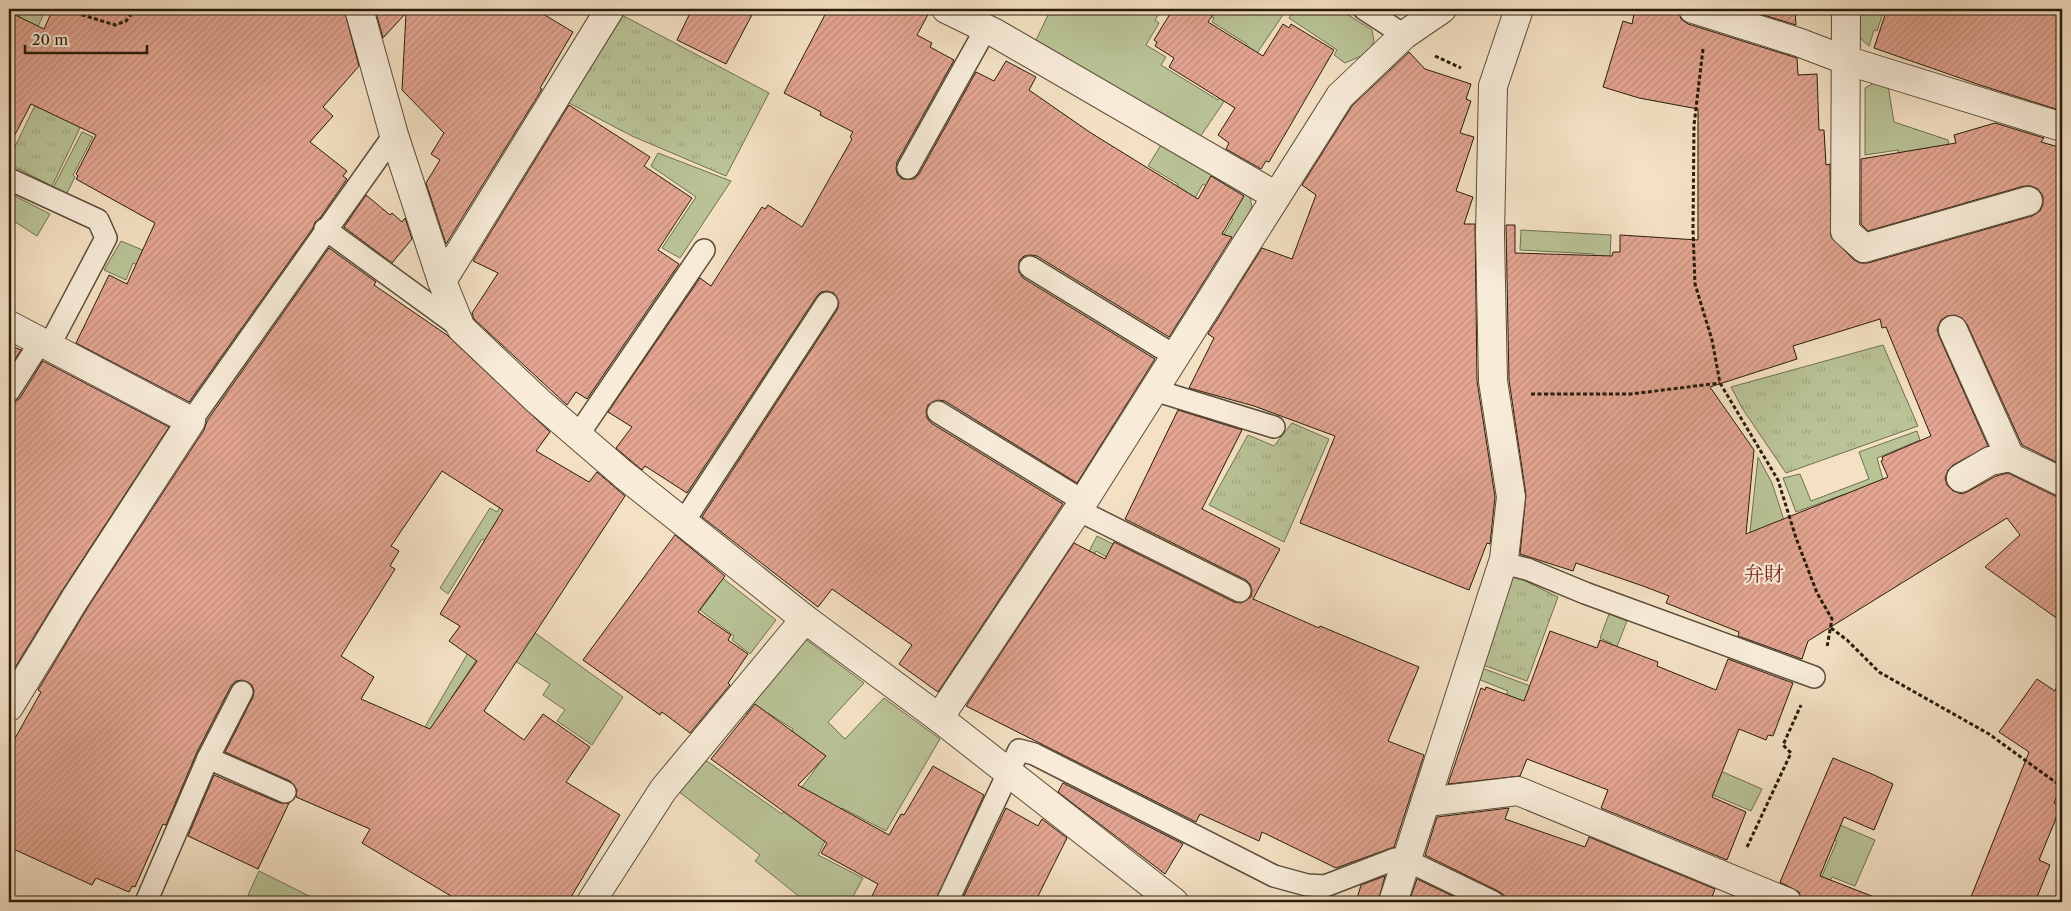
<svg xmlns="http://www.w3.org/2000/svg" width="2071" height="911" viewBox="0 0 2071 911" font-family="'Libre Caslon Text','Noto Serif JP',serif">
  <defs>
    <pattern id="grass-tufts" width="24" height="20" patternUnits="userSpaceOnUse" patternTransform="scale(1.25)"><rect width="24" height="20" fill="#b9c396"/><path d="M3 7l-1-3M5 7V3M7 7l1-3M15 17l-1-3M17 17v-4M19 17l1-3" fill="none" stroke="#9fa780"/></pattern>
    <pattern id="building-hatch" width="6" height="6" patternUnits="userSpaceOnUse" patternTransform="scale(1.25)"><rect width="6" height="6" fill="#e3a591"/><path d="M-1 1l2-2M0 6l6-6M5 7l2-2" fill="none" stroke="#c38d7c"/></pattern>
  </defs>
  <rect width="100%" height="100%" fill="#f4e1c4"/>
  <filter id="stains"><feTurbulence type="fractalNoise" baseFrequency=".004" numOctaves="4"/><feColorMatrix values="0 0 0 0 .2 0 0 0 0 .09 0 0 0 0 .02 0 0 0 .5 -.17"/></filter>
  <radialGradient id="worn" r=".72"><stop offset=".6" stop-color="#630" stop-opacity="0"/><stop offset="1" stop-color="#630" stop-opacity=".3"/></radialGradient>
  <g fill="url(#grass-tufts)" stroke="#707050">
    <path d="M620 14 769 93 726 176 632 136 567 102Z"/>
    <path d="M41 93 93 101 52 186 9 164V159Z"/>
    <path d="M1883 345 1918 426 1786 473 1742 408 1731 387Z"/>
    <path d="M1292 423 1329 439 1284 542 1209 505 1248 435 1274 446Z"/>
    <path d="M1515 576 1558 597 1527 681 1483 665 1510 578Z"/>
  </g>
  <g fill="#b9c396" stroke="#707050">
    <path d="M11 9H40L45 11 36 31 17 21 20 14Z"/>
    <path d="M1051 9H1162L1155 20 1159 23 1146 45 1166 57 1161 65 1218 100 1228 83 1247 44 1212 22 1214 18 1198 9H1287L1200 137 1036 40Z"/>
    <path d="M1295 9H1339L1372 30 1374 41 1368 53 1345 63 1334 55 1337 50 1289 18Z"/>
    <path d="M1859 9 1884 10 1877 31 1874 30 1869 46 1860 38Z"/>
    <path d="M1874 83 1888 86 1894 122 1948 140 1951 155 1899 156 1898 150 1865 155V88Z"/>
    <path d="M82 132 93 137 73 175 75 177 66 195 53 188Z"/>
    <path d="M1161 145 1250 197 1252 207 1234 240 1224 234 1233 219 1219 211 1226 198 1203 184 1192 203 1173 192 1178 184 1148 166Z"/>
    <path d="M658 153 731 181 680 258 662 248 696 197 651 166Z"/>
    <path d="M9 193 50 214 37 236 9 218Z"/>
    <path d="M1521 230 1611 235 1608 302 1592 301 1594 254 1520 250Z"/>
    <path d="M121 241 164 259 159 274 133 263 126 280 104 270Z"/>
    <path d="M1917 431 1920 440 1877 458 1884 483 1842 495 1796 512 1783 478 1800 474 1811 501 1869 479 1859 452Z"/>
    <path d="M1758 457 1772 483 1791 542 1750 532Z"/>
    <path d="M501 505 538 528 518 561 482 539 448 594 440 588 490 508 497 512Z"/>
    <path d="M1097 536 1143 559 1112 560 1096 551 1090 563 1084 561Z"/>
    <path d="M711 569 776 620 750 654 732 640 734 636 700 610 716 589 703 579Z"/>
    <path d="M1609 614 1627 621 1614 654 1606 656 1611 643 1600 638Z"/>
    <path d="M516 619 623 697 592 745 557 721 565 710 543 695 550 684 488 643 451 698 467 709 401 768 486 622Z"/>
    <path d="M804 638 864 683 828 722 845 739 884 698 940 739 886 831 842 808 818 855 863 878 850 902H806L755 861 760 855 678 791 704 759 782 814 819 764 786 740 793 729 768 713 760 723 745 712Z"/>
    <path d="M1482 668 1552 694 1545 713 1506 695 1508 691 1478 679Z"/>
    <path d="M1686 756 1762 789 1751 811 1676 779Z"/>
    <path d="M1826 819 1875 840 1855 886 1832 877 1821 901 1813 897 1837 841 1820 833Z"/>
    <path d="M259 871 321 902H245Z"/>
  </g>
  <g fill="url(#building-hatch)" stroke="#281c0b" fill-rule="evenodd">
    <path d="M53 9H344L359 66 323 107 333 116 310 142 347 171 343 176 347 179 320 218 315 222 313 228 189 402 76 343 109 275 127 284 155 223 76 179 78 176 76 174 96 135 31 104 9 146V12L44 29Z"/>
    <path d="M375 9H535L573 32 540 88 542 89 446 244 426 183 440 160 431 154 444 133 402 90 406 13 383 38Z"/>
    <path d="M692 9H755L726 64 677 40Z"/>
    <path d="M828 9H931L917 35 932 43 930 47 954 60 897 162 896 168 897 174 902 179H914L919 174 976 72 994 81 1006 61 1036 77 1029 90 1091 133 1198 199 1211 176 1244 196 1222 234 1232 237 1169 337 1037 256 1031 255 1024 256 1019 261V272L1023 278 1155 359 1077 483 945 401 938 400 928 405 926 412 927 418 931 423 1063 504 938 692 899 664 912 645 832 589 818 607 702 517 837 310 839 303 834 293 827 291 821 292 817 296 687 493 645 466 642 470 616 448 632 427 608 412 700 278 711 286 762 207 765 209 768 205 802 227 852 139 850 137 853 132 820 115 821 112 784 93Z"/>
    <path d="M1173 9H1217L1208 22 1263 56 1283 24 1289 28 1291 24 1334 50 1269 162 1266 161 1261 169 1226 149 1229 143 1218 135 1235 108 1169 67 1174 58 1155 46 1157 42 1154 40Z"/>
    <path d="M1635 9H1678L1681 19 1688 24 1797 58 1798 75 1817 74 1819 130H1824L1826 165 1830 164 1831 237 1854 260 1860 263H1868L2032 216 2040 211 2043 204V196L2038 189 2031 186H2024L1868 231 1861 224V159L1956 143 1954 135 1995 123 2044 138 2041 142 2062 148V465L2022 445 1967 324 1962 318 1955 315 1947 316 1941 320 1937 329 1939 336 1988 446 1953 465 1948 470 1945 478 1947 485 1953 491 1962 494 1969 491 1996 476 2008 473 2055 496 2062 497V622L1985 567 2020 535 2007 518 1808 641 1802 659 1738 636 1739 632 1666 603 1669 596 1643 586 1576 563 1573 571 1520 554 1526 495 1509 380 1506 225H1515V253L1612 256 1613 252H1620V235L1698 240V109L1639 98 1603 87 1623 21 1632 24ZM1880 319 1882 328 1886 327 1931 436 1882 457 1883 460 1881 461 1888 477 1746 534 1754 450 1710 387 1797 359 1793 346Z"/>
    <path d="M1744 9H1795L1796 25Z"/>
    <path d="M1887 9H2062V111L1980 85 1874 48Z"/>
    <path d="M1409 52 1425 69 1471 84 1466 99 1471 101 1460 133 1474 137 1456 191 1473 197 1464 224H1475L1477 381 1495 497 1490 544 1487 543 1469 590 1300 523 1335 436 1254 406 1189 388 1214 338 1208 334 1262 248 1292 259 1316 195 1302 185 1352 106Z"/>
    <path d="M569 105 650 157 644 166 692 198 658 250 679 264 587 399 576 392 567 405 474 319 472 313 498 273 473 261Z"/>
    <path d="M366 195 390 215 392 213 402 222 405 218 412 239 392 263 344 227Z"/>
    <path d="M329 248 376 282 374 285 447 335 550 432 536 451 589 482 597 472 625 496 484 711 524 740 543 714 590 747 566 782 620 815 568 902H461L362 843 370 829 296 797 297 790 290 781 225 752 253 697 254 691 252 685 242 680 236 681 231 686 197 752 166 825 163 824 135 887 132 886 129 892 96 878 92 885 9 847V749L41 692 38 690 88 607 204 430 207 421ZM442 471 503 510 440 614 460 626 449 641 477 661 430 729 361 699 374 677 341 656 395 569 390 566 399 551 391 546Z"/>
    <path d="M9 345 21 350 9 368Z"/>
    <path d="M43 361 169 427 62 591 11 674 9 673V403L15 402 20 398Z"/>
    <path d="M1178 410 1242 430 1202 509 1280 549 1253 599 1319 628 1320 626 1419 667 1388 741 1424 755 1394 847 1336 868 1262 832 1259 841 1200 814 1196 822 966 706 1074 543 1105 559 1114 542 1234 602 1241 603 1251 597 1252 590 1250 584 1246 580 1125 519Z"/>
    <path d="M675 535 725 576 698 612 731 635 728 640 748 654 728 683 730 685 690 733 662 712 660 715 583 660Z"/>
    <path d="M1550 631 1597 648 1600 640 1658 662 1657 666 1716 690 1728 659 1793 683 1773 736 1768 735 1766 740 1739 729 1712 797 1746 812 1727 860 1601 808 1608 790 1527 759 1520 776 1448 784 1481 688 1485 690 1486 687 1524 701Z"/>
    <path d="M2062 674V784L2054 803 2061 806 2039 860 2050 865 2035 902H1969L2029 752 1999 732 2037 679 2055 691Z"/>
    <path d="M755 704 826 756 798 785 889 835 901 814 904 815 933 766 984 795 935 902H869L878 884 821 853 827 843 711 759Z"/>
    <path d="M1833 758 1872 774 1893 784 1874 830 1844 817 1820 876 1882 900V902H1802L1799 892 1780 882Z"/>
    <path d="M214 775 280 803H289L258 869 188 836Z"/>
    <path d="M1063 783 1183 844 1165 874 1058 792Z"/>
    <path d="M1006 808 1038 826 1042 819 1067 838 1035 902H961Z"/>
    <path d="M1509 808 1505 819 1585 847 1589 837 1715 889 1710 902H1505L1504 895 1498 891 1425 855 1437 817Z"/>
    <path d="M1385 876 1378 902H1356L1361 885Z"/>
    <path d="M1417 879 1465 902H1409Z"/>
  </g>
  <g fill="none" stroke-linecap="round" stroke-linejoin="round">
    <defs>
      <g id="service">
        <path d="M1364 9 1404 35"/>
        <path d="M908 168 979 41 984 27"/>
        <path d="M9 179 98 220 106 238 49 346"/>
        <path d="M325 229 461 328"/>
        <path d="M1030 267 1175 356"/>
        <path d="M1154 390 1274 427"/>
        <path d="M9 391 41 341"/>
        <path d="M938 412 1083 501"/>
        <path d="M191 421 394 135"/>
        <path d="M578 435 704 250"/>
        <path d="M1078 510 1240 591"/>
        <path d="M684 521 827 303"/>
        <path d="M1503 563 1527 569 1585 593 1814 677"/>
        <path d="M208 758 242 692"/>
        <path d="M146 902 208 758 285 792"/>
        <path d="M947 902 1019 750 1034 754 1274 876 1307 885 1325 886 1395 859 1406 860 1493 902"/>
      </g>
      <g id="minor">
        <path d="M359 9 394 135 442 281 461 328 538 401 624 475 805 619 939 718 1174 902"/>
        <path d="M946 9 995 33 1276 196"/>
        <path d="M1693 9 1798 42 1845 60 2062 127"/>
        <path d="M1846 9 1845 231 1864 248 2028 201"/>
        <path d="M442 281 610 9"/>
        <path d="M9 325 191 421 75 599 9 707"/>
        <path d="M1953 330 2010 457 2062 482"/>
        <path d="M1961 478 1990 461 2010 457"/>
        <path d="M939 718 1078 510 1340 96 1404 35 1442 9"/>
        <path d="M1427 802 1518 791 1787 902"/>
        <path d="M591 902 663 790 805 619"/>
        <path d="M1393 902 1504 559 1511 497 1493 381 1490 234 1493 86 1519 9"/>
      </g>
    </defs>
    <use href="#service" stroke="#5b4d39" stroke-width="24"/>
    <use href="#minor" stroke="#5b4d39" stroke-width="30"/>
    <g stroke="#281c0b" stroke-width="3" stroke-dasharray="4 2.5" stroke-linecap="butt">
      <path d="M63 9 115 25 126 21 135 9"/>
      <path d="M1703 49 1694 125 1693 230 1695 284 1712 340 1720 383 1778 480 1796 538 1817 593 1832 619 1827 647"/>
      <path d="M1435 56 1461 68"/>
      <path d="M1531 394H1631L1720 383"/>
      <path d="M1831 628 1847 640 1879 672 1989 734 2062 787"/>
      <path d="M1747 847 1791 753 1783 745 1801 705"/>
    </g>
    <use href="#service" stroke="#f8ecd9" stroke-width="21"/>
    <use href="#minor" stroke="#f8ecd9" stroke-width="28"/>
  </g>
  <g text-anchor="middle" dominant-baseline="central" stroke-width="4.5" stroke-linejoin="round" paint-order="stroke">
    <g font-size="20" fill="#7a1f14" stroke="#f8ecd9">
      <text x="1764" y="574">弁財</text>
    </g>
  </g>
  <rect width="2071" height="911" fill="none" stroke="#f4e1c4" stroke-width="30"/>
  <rect x="10" y="10" width="2051" height="891" fill="none" stroke="#281c0b" stroke-width="2.5"/>
  <rect x="15" y="15" width="2041" height="881" fill="none" stroke="#281c0b"/>
  <path d="M25 45v8h122v-8" fill="none" stroke="#281c0b" stroke-width="2.5"/>
  <text x="32" y="45" font-size="15" fill="#281c0b" stroke="#f8ecd9" stroke-width="4" paint-order="stroke">20 m</text>
  <rect width="100%" height="100%" filter="url(#stains)"/>
  <rect width="100%" height="100%" fill="url(#worn)"/>
</svg>
